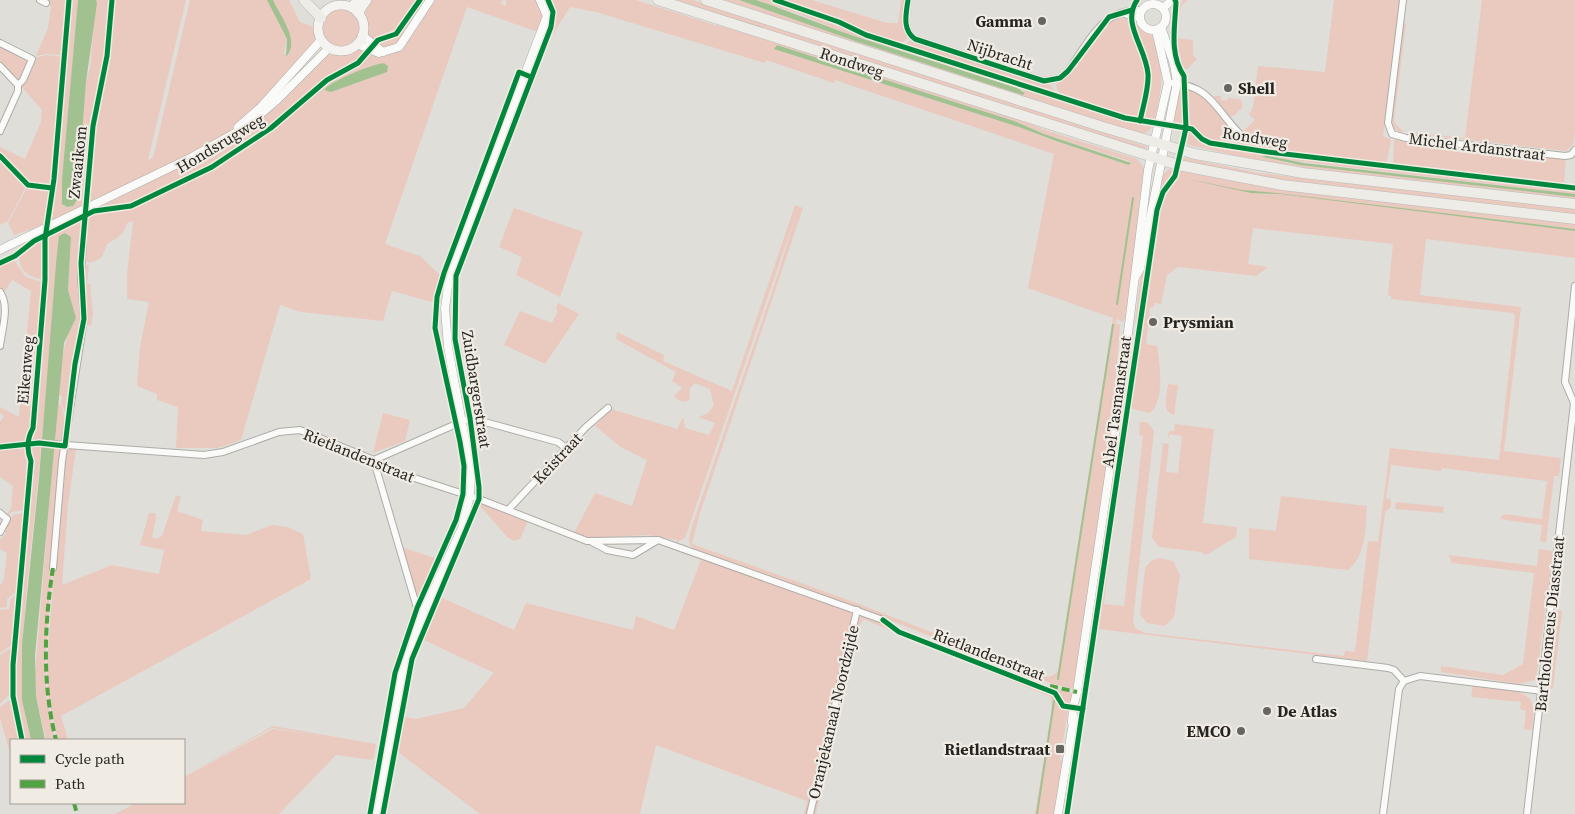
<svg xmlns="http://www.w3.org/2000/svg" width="1575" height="814" viewBox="0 0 1575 814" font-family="'Source Serif 4',serif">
  <rect width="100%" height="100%" fill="#e0ded9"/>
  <g fill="#eac9bf" fill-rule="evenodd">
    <path d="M48 0H68L63 55 46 54 36 56 48 28 51 7Z"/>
    <path d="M71 0H78L62 179 65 207H71L77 200 86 82 90 68 96 0H110L104 62 94 111 85 205 48 223 55 180Z"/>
    <path d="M113 0H186L148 160 153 158 190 0H267L287 39 284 53 288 56C297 37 281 18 273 0H289L300 22 314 27 315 44C291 71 267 101 238 124 194 159 137 180 87 205L94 125 105 76Z"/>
    <path d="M370 0H418L397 31 379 37 373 43C364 33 363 12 370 0Z"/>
    <path d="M421 0H426C415 18 401 55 375 45L381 39 398 34Z"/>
    <path d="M433 0H502L501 4 506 6V0H537L544 14 538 31H535L467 7 385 244 420 256 441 276 436 303 392 291 383 321 301 312 280 305 241 440 218 448H176L178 407 157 400V394L137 386 140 347 149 302 127 299V274L133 221 127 223C124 235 117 238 107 244L102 257C96 261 91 265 84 260L85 217 97 212 135 206V207L212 168 244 148 296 110 325 83 355 67 371 53C405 63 418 24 433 0ZM367 68 387 72 331 92 324 90 326 86Z"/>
    <path d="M550 0H636L712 24 763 37 1020 120 1048 131 1137 159 1145 169 1126 316 1123 322 1117 319 1115 323 1120 325 1117 365 1121 366V370L1073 689 1050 683 877 615 695 550 690 545 689 539 692 526 776 280 798 209 685 538 677 542V540L647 535 592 538 574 533 595 493 632 506 647 460 622 448 595 426 611 409 677 429 683 417 685 428 709 435 715 423 699 417 708 413 714 405 710 389 695 383 690 388 689 400C683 403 677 401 674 396L682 388 672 381 676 372 616 339 617 332 664 355 663 361 732 391 795 205 803 208 699 516 692 544 851 601 1048 677 1054 675 1058 671 1113 318 1028 288 1054 154 835 80 834 83 766 60 765 63 596 12 570 7 548 42 480 222 477 221 552 27 554 13ZM777 45 1020 123 1044 134 1129 161 1130 164 1055 141 1019 127 775 49Z"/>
    <path d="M670 0H693L1148 147 1144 149 1053 120 1026 114Z"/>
    <path d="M717 0H739L855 41 1025 94 1024 91 1017 88 848 34 797 13 756 0H769L834 23 865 36 1126 120 1153 125 1149 131 1141 135Z"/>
    <path d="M784 0H812L887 23H898L901 0H905L903 23 907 39 903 42H896Z"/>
    <path d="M1183 0H1188L1181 6 1175 38 1193 40V55L1197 59 1187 69 1181 68C1175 46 1170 20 1183 0Z"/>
    <path d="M1334 0H1400L1383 137 1390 138 1391 141 1386 165 1245 148 1246 138 1241 133 1255 120 1249 114 1253 107 1258 66 1325 72Z"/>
    <path d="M1482 0H1575V132L1573 145 1566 151 1410 133 1409 132 1465 138Z"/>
    <circle cx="341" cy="28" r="18"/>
    <path d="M1119 18 1129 19C1129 31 1138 41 1142 52 1148 68 1147 105 1138 119L1059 94 1056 85 1069 74 1105 26Z"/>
    <path d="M1132 20 1153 37 1161 68V87L1155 120 1151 119 1150 121 1142 119C1147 97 1153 74 1146 52 1142 42 1132 31 1132 20Z"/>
    <path d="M1406 23 1394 120 1396 125 1403 131 1400 133 1393 127 1392 118 1402 26Z"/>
    <path d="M910 40 1043 84 1051 85 1054 91 906 45Z"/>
    <path d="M0 45 27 58V65L19 81 0 64Z"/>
    <path d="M359 49 368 51 359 62 322 82 272 125 219 161 134 203 93 211 86 214 200 157 242 132 288 95 326 55 344 54Z"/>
    <path d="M46 55 63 57 51 184 49 186 27 182 0 154V147L25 159 41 122 42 110 21 86 35 58Z"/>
    <path d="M1188 89 1202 94 1244 139 1243 147 1206 140 1196 130 1188 126 1185 91Z"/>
    <path d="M1181 91 1185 113 1184 124 1170 125 1177 94Z"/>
    <path d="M1214 96H1221V100L1227 101 1228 98 1239 99 1242 102V108L1233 116 1230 117Z"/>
    <path d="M1189 130 1205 142 1259 154 1575 189V194L1263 157 1288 163 1575 197V200L1293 168 1184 144Z"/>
    <path d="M1396 139 1566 159 1564 182 1562 185 1393 165 1394 140Z"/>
    <path d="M0 157 27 185 8 221 0 225Z"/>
    <path d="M1181 157 1259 173 1575 208V215L1297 184 1180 162Z"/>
    <path d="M1175 168 1157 203 1138 322H1135L1141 275 1162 176 1168 170Z"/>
    <path d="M1178 168 1575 223V229L1479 217 1575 231V258L1426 239 1420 295 1521 307 1504 451 1561 458 1559 476H1554L1546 543 1540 541 1542 525 1500 519 1504 514 1542 519 1547 481 1442 468 1441 471 1391 465 1386 498 1391 500V507L1385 512 1367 661 1098 629 1095 635 1105 568H1108L1104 604 1124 606 1143 436 1139 435 1140 422H1147L1154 431 1133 620 1135 628 1145 633 1344 656 1345 651 1355 652 1368 541 1378 542 1390 448 1499 460 1515 316 1513 313 1391 299V296L1388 295 1393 244 1253 228 1248 264 1268 267 1256 276 1178 267 1167 275 1161 304 1154 303V307H1150L1146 344 1157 346C1160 363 1165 401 1150 413L1129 408 1160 204Z"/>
    <path d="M28 186 48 189 50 191 45 225 14 235 8 223Z"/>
    <path d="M514 208 583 232 560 297 516 275 522 257 499 247Z"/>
    <path d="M84 218 79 270 83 307 67 417 61 403 62 396 59 395C62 364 61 346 76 318L68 290 71 237 65 233 56 263 42 442H29L35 429 47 276V236Z"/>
    <path d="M44 240V276L41 279C28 277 19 270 19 256L32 244Z"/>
    <path d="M13 259 26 277 42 282 43 287 32 428 27 436 26 443 0 445V422L4 416 0 413V407L19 417 31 291 12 280 4 293 0 288V265Z"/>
    <path d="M87 265H89L87 284H90L93 314 91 326 86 325 83 267Z"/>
    <path d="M558 303 579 314 545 364 504 345 520 311 552 323 558 311 556 310Z"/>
    <path d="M1168 384 1178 385 1174 415C1161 411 1167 396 1168 384Z"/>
    <path d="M58 404 61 405C66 418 66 429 61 443L55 441Z"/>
    <path d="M383 413 410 420 405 441 373 453Z"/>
    <path d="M1130 421 1109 559H1107L1127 422Z"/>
    <path d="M1124 423 1104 557 1101 554 1120 426Z"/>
    <path d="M1175 424 1214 429 1203 523 1237 527 1236 537 1206 555 1201 552 1159 547 1152 538 1163 443 1169 444 1166 472 1178 473 1182 436 1170 434 1167 441 1169 431H1174Z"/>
    <path d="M41 446C37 501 29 556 25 612 22 656 18 697 31 740H23L15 700 14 656 32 460 29 447Z"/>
    <path d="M26 447 29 461 24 510 11 512 9 515 7 514 11 509 13 486 0 477V449Z"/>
    <path d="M54 447 61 449 45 661 46 696 55 740H46L36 696 35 675Z"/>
    <path d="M70 449H76L68 504 62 585 112 565 159 574 164 550 140 545 149 513H155L156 518 152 537 157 539 162 536 176 495 181 497 177 511 203 520 201 531 246 535 272 525 288 527 303 534 311 579 61 716 68 740H58L48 695 47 662 62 473 66 452Z"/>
    <path d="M1281 496 1367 506C1365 529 1367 554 1348 570L1249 559V528L1276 531Z"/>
    <path d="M479 502 528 521 520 539 514 541 507 537 481 507Z"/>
    <path d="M1396 502 1444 507 1443 513 1395 509Z"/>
    <path d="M24 513 17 591 7 599V607L0 608V586L4 579 7 553 0 549V540L6 533 3 530 13 515Z"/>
    <path d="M674 546 850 610 852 613 808 814H804L807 801 656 745 640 814H480L398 752 404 717 416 719 464 708 494 673 422 639 440 597 514 630 526 603 633 630 636 616 674 630 701 560 671 549Z"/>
    <path d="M404 548 438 559 421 597 416 596 403 558Z"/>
    <path d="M1539 549 1553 551 1536 680 1518 684 1441 672V666L1503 675 1523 664 1534 573 1452 563 1449 555 1537 566Z"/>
    <path d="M1159 558 1173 561 1180 575 1174 617 1165 626 1147 623 1140 614 1145 568 1151 561Z"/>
    <path d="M17 594 12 645 0 653V610L9 609 10 600Z"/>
    <path d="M1555 610 1562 611 1553 689H1546Z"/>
    <path d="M863 615 882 621 901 634 1056 695 1061 705 1067 708 1068 711 1060 760H1063L1054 814H1035L1052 709 1051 697 863 619 858 629 816 814H811L858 619Z"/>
    <path d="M892 627 1043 686 1072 693 1070 706 1063 703 1056 692 920 640Z"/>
    <path d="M12 647V692L0 704V655Z"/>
    <path d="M1473 685C1486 687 1521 688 1530 699 1535 706 1533 721 1532 730L1524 729 1526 711 1520 709 1521 702 1471 697Z"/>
    <path d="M9 701H13L20 740H11V756L0 718V707Z"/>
    <path d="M273 726 376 744 373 760 336 755 279 814H115L136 803H184V777L273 729 330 737 272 728 184 776Z"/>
  </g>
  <g fill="#a1c190">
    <path d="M78 0H96L97 3 86 82 77 200 73 206 67 207 62 204V179Z"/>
    <path d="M267 0H273C280 16 301 41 286 57L287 39Z"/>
    <path d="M739 0H756L771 5 848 34 1017 88 1025 93 1023 95 855 41Z"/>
    <path d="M777 45 1014 121 1044 134 1131 163 1129 165 1056 141 1019 127 774 49Z"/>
    <path d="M384 63 388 66 387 72 331 92 324 90C328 82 373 64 384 63Z"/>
    <path d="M1264 155 1304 163 1575 194V197L1300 165 1263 157Z"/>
    <path d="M1183 178 1242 190 1277 193 1575 229V231L1280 194 1251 193Z"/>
    <path d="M65 233 71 237 68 290 76 318 64 343 35 656 36 696 45 740H31L22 700V645L39 478 56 263 59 236Z"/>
  </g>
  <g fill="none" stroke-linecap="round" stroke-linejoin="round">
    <g stroke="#a1c190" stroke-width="2">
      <path d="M1117 304 1133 198"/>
      <path d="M1058 679 1113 325"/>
      <path d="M1037 814 1054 701"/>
    </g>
    <defs>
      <g id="minor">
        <path d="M40 0 46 3"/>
        <path d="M908 0C906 14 902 30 915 39L1044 81 1060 78 1068 71C1089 42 1101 9 1141 10"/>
        <path d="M1403 0 1388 123 1392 134 1406 138 1565 156 1571 155 1575 150"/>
        <path d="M1121 13 1139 18"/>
        <path d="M0 43 32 59 23 80 18 85V91L0 131"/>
        <path d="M0 66 18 85"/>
        <path d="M1172 83C1211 86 1215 109 1240 134"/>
        <path d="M0 292C10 306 2 329 0 346"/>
        <path d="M0 447 39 443 204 455 223 452 279 432 300 430 374 460 396 472 479 499 587 541 658 540 883 620"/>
        <path d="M374 460 470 418 558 442 566 448"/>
        <path d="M374 461 417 608 423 613"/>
        <path d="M508 510 586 427 608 408"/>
        <path d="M0 513 7 519 0 532"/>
        <path d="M592 542 607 550 633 555 658 540"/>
        <path d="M53 568 62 461 84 319 81 276 83 243"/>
        <path d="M1316 659 1388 668 1394 670 1404 681"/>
        <path d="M810 814 857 610"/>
        <path d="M1383 814 1399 689 1404 681 1420 676 1542 691"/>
        <path d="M1527 814 1574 403 1565 382 1575 286"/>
      </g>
      <g id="tertiary">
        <circle cx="1153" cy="17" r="13"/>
        <path d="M1163 8 1172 0"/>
        <path d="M362 35 383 52"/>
        <path d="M357 44 379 53 399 47 430 0"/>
        <path d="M238 127 261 107 321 40"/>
        <path d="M0 250 192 157 244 128 277 100 329 48"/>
        <path d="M1136 276 1140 269 1177 83 1174 64 1161 27"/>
        <path d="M1072 722 1073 708 1077 692 1118 414 1148 170 1168 83 1156 30"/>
        <path d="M376 814 401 678 423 613 462 528 470 496 471 471 448 347 445 308 448 286 465 231 547 16 540 0"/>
        <path d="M1058 814 1074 717"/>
      </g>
      <g id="secondary">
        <circle cx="341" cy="28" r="23"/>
        <path d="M351 7 358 0"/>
        <path d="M358 13 367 0"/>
      </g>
      <g id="primary">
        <path d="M304 0 321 18"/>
        <path d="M658 0 1178 165 1282 185 1575 219"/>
        <path d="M706 0 1103 127 1195 154 1303 173 1575 204"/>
      </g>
    </defs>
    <use href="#minor" stroke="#adaca8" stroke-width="8"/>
    <use href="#tertiary" stroke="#adaca8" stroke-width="9"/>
    <use href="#secondary" stroke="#adaca8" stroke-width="10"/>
    <use href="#primary" stroke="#bcbbb9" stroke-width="11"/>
    <use href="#minor" stroke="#fafaf9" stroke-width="6"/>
    <use href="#tertiary" stroke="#fafaf9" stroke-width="8"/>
    <use href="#secondary" stroke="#f4f3f0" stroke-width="9"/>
    <use href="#primary" stroke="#edece7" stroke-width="10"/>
    <g stroke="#50a341" stroke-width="4" stroke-dasharray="8 4" stroke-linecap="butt">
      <path d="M53 568C44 625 42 685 56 740"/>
      <path d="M1050 686 1077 692"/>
      <path d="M74 803 77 814"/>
    </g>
    <defs>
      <g id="cycleway">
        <path d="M775 0 839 22 866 35 1125 118 1192 129 1202 139 1210 143 1268 152 1575 188"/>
        <path d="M908 0C906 14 902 30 915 39L1044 81 1060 78 1068 71 1109 17 1132 10"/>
        <path d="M1137 0C1121 24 1146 47 1148 74 1149 89 1143 106 1140 121"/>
        <path d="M0 156 28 185 52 188"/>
        <path d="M0 263 15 256 34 241 94 211 131 206 212 167 230 155 271 128 327 80 358 63 378 40 396 34 420 0"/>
        <path d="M0 447 39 443 65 446 75 364 84 319 81 263 93 126 107 56 112 0"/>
        <path d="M883 620 899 632 1055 693 1063 706 1083 709"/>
        <path d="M22 740 13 696V665L31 461C26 449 27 439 33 428L45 280V239L54 179 69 0"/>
        <path d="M370 814 395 673 417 608 456 520 463 494 464 466 460 442 435 328 437 297 444 273 519 72 531 77"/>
        <path d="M383 814 412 659 479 499V487L470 418 455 339 456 276 551 27 553 12 548 0"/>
        <path d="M1067 814 1157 210 1163 192 1175 176 1186 128 1184 76C1169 54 1175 27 1176 2L1175 0"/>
      </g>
    </defs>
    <use href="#cycleway" stroke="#f0ece3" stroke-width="8"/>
    <use href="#cycleway" stroke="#00873e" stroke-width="5"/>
  </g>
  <g fill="#676561" stroke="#f0ece3" stroke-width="2">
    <circle cx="1042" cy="21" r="5"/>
    <circle cx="1228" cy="88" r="5"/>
    <circle cx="1153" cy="322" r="5"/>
    <circle cx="1267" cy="711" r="5"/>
    <circle cx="1241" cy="731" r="5"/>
    <rect x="1055" y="744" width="10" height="10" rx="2.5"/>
  </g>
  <g text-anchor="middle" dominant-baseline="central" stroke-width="4.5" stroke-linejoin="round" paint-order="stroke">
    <g font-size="16" font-weight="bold" fill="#262421" stroke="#f0ece3" text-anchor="end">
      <text x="1032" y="21">Gamma</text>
      <text x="1238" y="88" text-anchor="start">Shell</text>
      <text x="1163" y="322" text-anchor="start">Prysmian</text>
      <text x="1277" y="711" text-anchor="start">De Atlas</text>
      <text x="1231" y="731">EMCO</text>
      <text x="1050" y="749">Rietlandstraat</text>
    </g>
    <g font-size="16" fill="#262421" stroke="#f0ece3">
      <text transform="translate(1000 54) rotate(18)">Nijbracht</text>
      <text transform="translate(852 62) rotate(18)">Rondweg</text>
      <text transform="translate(1255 137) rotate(9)">Rondweg</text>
      <text transform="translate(220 143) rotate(-31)">Hondsrugweg</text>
      <text transform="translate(1477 146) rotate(7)">Michel Ardanstraat</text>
      <text transform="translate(77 162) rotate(-84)">Zwaaikom</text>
      <text transform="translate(25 370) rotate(-85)">Eikenweg</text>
      <text transform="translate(477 389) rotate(81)">Zuidbargerstraat</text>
      <text transform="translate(1116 402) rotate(-82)">Abel Tasmanstraat</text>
      <text transform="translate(359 455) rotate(22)">Rietlandenstraat</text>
      <text transform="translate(557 458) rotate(-47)">Keistraat</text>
      <text transform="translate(1549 624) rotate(-84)">Bartholomeus Diasstraat</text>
      <text transform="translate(989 654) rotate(21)">Rietlandenstraat</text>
      <text transform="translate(833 712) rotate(-77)">Oranjekanaal Noordzijde</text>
    </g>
  </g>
  <rect x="10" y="739" width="175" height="65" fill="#f0ece3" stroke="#9f9c95"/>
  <rect x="20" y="755" width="25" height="8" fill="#00873e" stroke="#9f9c95"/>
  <text x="55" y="764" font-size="15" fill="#262421">Cycle path</text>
  <rect x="20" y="780" width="25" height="8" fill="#50a341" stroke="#9f9c95"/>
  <text x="55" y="789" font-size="15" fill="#262421">Path</text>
</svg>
